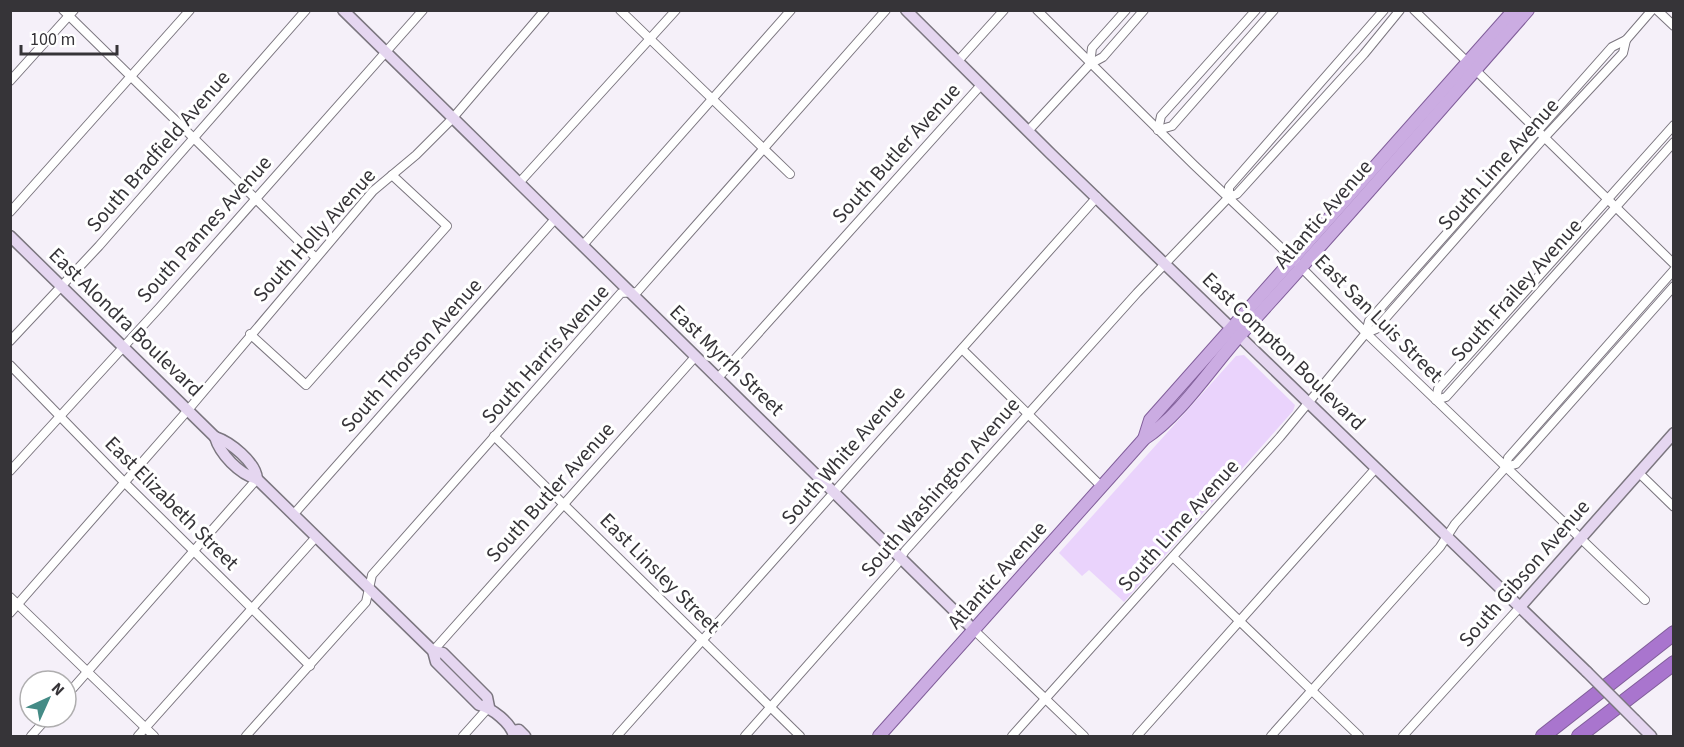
<svg xmlns="http://www.w3.org/2000/svg" width="1684" height="747" viewBox="0 0 1684 747" font-family="'Source Sans 3',sans-serif">
  <rect width="100%" height="100%" fill="#f5f0f9"/>
  <path fill="#ead3fc" d="M1244 355 1295 405 1293 411 1124 602 1089 570 1082 576 1059 553 1236 356Z"/>
  <g fill="none" stroke-linecap="round" stroke-linejoin="round">
    <defs>
      <g id="street">
        <path d="M63 10 315 257"/>
        <path d="M620 10 790 174"/>
        <path d="M1037 10 1194 165 1294 260 1366 333 1645 600"/>
        <path d="M1414 10 1674 264"/>
        <path d="M1657 10 1674 26"/>
        <path d="M958 61 1004 10"/>
        <path d="M1090 64 1092 48 1126 10"/>
        <path d="M10 81 74 10"/>
        <path d="M1158 130 1172 126 1274 10"/>
        <path d="M1158 130 1161 116 1256 10"/>
        <path d="M1028 131 1090 64 1103 57 1144 10"/>
        <path d="M519 183 676 10"/>
        <path d="M1229 197V187L1384 10"/>
        <path d="M10 212 190 10"/>
        <path d="M583 245 791 10"/>
        <path d="M1366 333 1376 329 1544 138 1623 53 1626 40"/>
        <path d="M250 334 306 385 447 226 392 175"/>
        <path d="M10 341 99 246 306 10"/>
        <path d="M962 349 1102 487"/>
        <path d="M10 365 124 482 310 666"/>
        <path d="M717 379 981 85"/>
        <path d="M1436 400 1438 389 1674 125"/>
        <path d="M1436 400 1446 397 1674 142"/>
        <path d="M494 436 800 736"/>
        <path d="M1506 467 1516 464 1674 286"/>
        <path d="M10 471 160 307 423 10"/>
        <path d="M1639 473 1674 507"/>
        <path d="M293 515 555 219"/>
        <path d="M1173 557 1359 736"/>
        <path d="M10 597 154 736"/>
        <path d="M10 613 188 410 373 191 416 155 452 119 545 10"/>
        <path d="M974 630 1084 736"/>
        <path d="M433 651 695 357"/>
        <path d="M66 696 257 479"/>
        <path d="M31 736 48 717"/>
        <path d="M138 736 316 537"/>
        <path d="M246 736 366 602 372 575 621 293 637 292 886 10"/>
        <path d="M463 736 489 707"/>
        <path d="M617 736 1097 197"/>
        <path d="M745 736 897 564 905 551 1137 293 1229 197 1237 194 1364 54 1400 10"/>
        <path d="M1012 736 1280 437 1366 333 1369 321 1612 47 1626 40 1652 10"/>
        <path d="M1137 736 1376 468"/>
        <path d="M1271 736 1440 547 1455 524 1506 467 1508 458 1674 270"/>
        <path d="M1403 736 1520 607"/>
      </g>
      <g id="secondary">
        <path d="M343 10 974 630"/>
        <path d="M906 10 1051 154 1587 672"/>
        <path d="M10 236 215 437C230 442 256 462 257 479"/>
        <path d="M215 437C220 454 239 474 257 479L433 651 436 662 479 705C492 708 511 723 514 736"/>
        <path d="M1520 607 1674 433"/>
        <path d="M433 651 443 653 487 697 489 707"/>
        <path d="M1635 720 1651 736"/>
        <path d="M513 731 519 730 525 736"/>
      </g>
      <g id="primary">
        <path d="M1144 439 1150 420 1514 10"/>
        <path d="M879 736 1144 439C1181 415 1212 366 1242 333 1339 227 1433 118 1528 10"/>
      </g>
      <g id="highway">
        <path d="M1543 736 1674 633"/>
        <path d="M1579 736 1674 663"/>
      </g>
    </defs>
    <use href="#street" stroke="#7b767f" stroke-width="10"/>
    <use href="#secondary" stroke="#7b767f" stroke-width="13"/>
    <use href="#primary" stroke="#815e9a" stroke-width="14"/>
    <use href="#highway" stroke="#815e9a" stroke-width="16"/>
    <use href="#street" stroke="#fff" stroke-width="8"/>
    <use href="#secondary" stroke="#e5d6f0" stroke-width="10"/>
    <use href="#primary" stroke="#cbace2" stroke-width="12"/>
    <use href="#highway" stroke="#a975ce" stroke-width="14"/>
    <defs>
      <path id="secondary-bridge" d="M1587 672 1635 720"/>
    </defs>
    <use href="#secondary-bridge" stroke="#7b767f" stroke-width="13" stroke-linecap="butt"/>
    <use href="#secondary-bridge" stroke="#e5d6f0" stroke-width="10"/>
  </g>
  <g text-anchor="middle" dominant-baseline="central" stroke-width="6" stroke-linejoin="round" paint-order="stroke">
    <g font-size="21" fill="#363438" stroke="#fff">
      <text transform="translate(158 151) rotate(-49)">South Bradfield Avenue</text>
      <text transform="translate(896 153) rotate(-48)">South Butler Avenue</text>
      <text transform="translate(1498 164) rotate(-48)">South Lime Avenue</text>
      <text transform="translate(1323 214) rotate(-49)">Atlantic Avenue</text>
      <text transform="translate(204 229) rotate(-48)">South Pannes Avenue</text>
      <text transform="translate(314 235) rotate(-48)">South Holly Avenue</text>
      <text transform="translate(1516 290) rotate(-48)">South Frailey Avenue</text>
      <text transform="translate(1379 318) rotate(45)">East San Luis Street</text>
      <text transform="translate(126 322) rotate(44)">East Alondra Boulevard</text>
      <text transform="translate(1284 351) rotate(44)">East Compton Boulevard</text>
      <text transform="translate(545 354) rotate(-48)">South Harris Avenue</text>
      <text transform="translate(411 355) rotate(-48)">South Thorson Avenue</text>
      <text transform="translate(727 360) rotate(44)">East Myrrh Street</text>
      <text transform="translate(843 455) rotate(-49)">South White Avenue</text>
      <text transform="translate(940 487) rotate(-49)">South Washington Avenue</text>
      <text transform="translate(550 492) rotate(-48)">South Butler Avenue</text>
      <text transform="translate(172 503) rotate(45)">East Elizabeth Street</text>
      <text transform="translate(1178 525) rotate(-48)">South Lime Avenue</text>
      <text transform="translate(660 573) rotate(45)">East Linsley Street</text>
      <text transform="translate(1524 573) rotate(-49)">South Gibson Avenue</text>
      <text transform="translate(997 575) rotate(-48)">Atlantic Avenue</text>
    </g>
  </g>
  <rect width="1684" height="747" fill="none" stroke="#363438" stroke-width="24"/>
  <g transform="translate(48 699) rotate(45)"><circle r="28" fill="#ffffff" stroke="#afaeaf" stroke-width="1.5"/>
  <path d="M0-4.5L10 22L0 15L-10 22Z" fill="#448b86"/>
  <text y="-9" font-size="16" font-weight="bold" text-anchor="middle" fill="#363438">N</text>
  </g>
  <path d="M21 45v9h96v-9" fill="none" stroke="#363438" stroke-width="3"/>
  <text x="30" y="45" font-size="18" fill="#363438" stroke="#ffffff" stroke-width="4.5" paint-order="stroke">100 m</text>
</svg>
